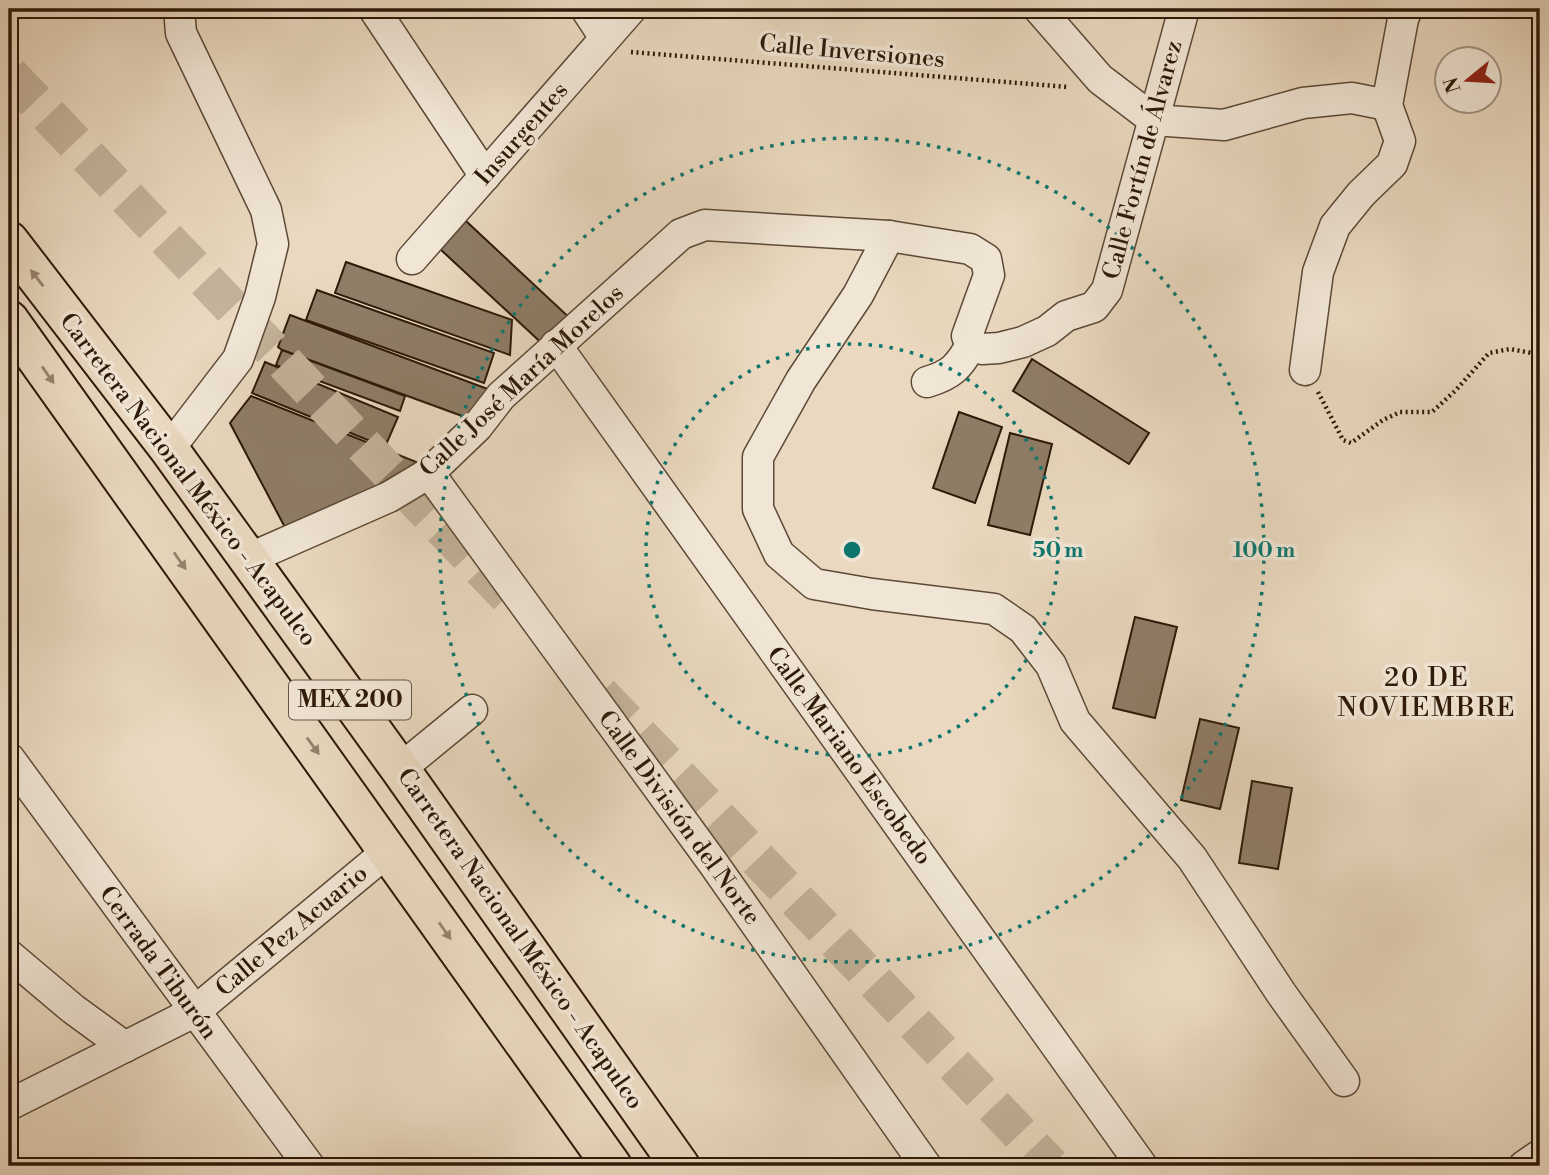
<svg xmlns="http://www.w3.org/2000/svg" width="1549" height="1175" viewBox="0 0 1549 1175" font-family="'Libre Bodoni',serif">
  <rect width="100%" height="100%" fill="#ead9c0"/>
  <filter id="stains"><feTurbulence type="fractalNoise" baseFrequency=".00286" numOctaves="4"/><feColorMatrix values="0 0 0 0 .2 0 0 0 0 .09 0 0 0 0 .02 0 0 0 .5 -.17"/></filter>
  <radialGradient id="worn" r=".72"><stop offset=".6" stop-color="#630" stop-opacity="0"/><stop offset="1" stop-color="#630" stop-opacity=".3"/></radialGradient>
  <g fill="#8f7d68" stroke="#2d1908" stroke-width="2">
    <path d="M466 221 574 322 548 349 440 249Z"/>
    <path d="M346 262 512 320 510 355 335 293Z"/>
    <path d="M317 290 494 353 484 383 306 320Z"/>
    <path d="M290 315 493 391 473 420 282 350 278 347Z"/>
    <path d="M282 350 405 396 400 411 276 365Z"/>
    <path d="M1032 359 1149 433 1129 464 1013 391Z"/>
    <path d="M265 362 398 417 385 447 252 393Z"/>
    <path d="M251 396 424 465 289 535 230 423Z"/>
    <path d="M959 412 1002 427 975 503 933 488Z"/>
    <path d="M1010 433 1052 444 1030 535 988 525Z"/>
    <path d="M1135 617 1177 627 1155 718 1113 708Z"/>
    <path d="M1200 719 1239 728 1220 809 1181 800Z"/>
    <path d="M1252 781 1292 788 1278 869 1239 863Z"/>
  </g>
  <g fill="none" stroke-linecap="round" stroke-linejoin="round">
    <g stroke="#c4b39b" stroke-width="38" stroke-dasharray="38 19" stroke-linecap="butt">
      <path d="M9 74 515 604"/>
      <path d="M600 694 1051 1166"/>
    </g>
    <defs>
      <g id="minor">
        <path d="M374 9 485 176"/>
        <path d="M586 9 605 38"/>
        <path d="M1039 9 1100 79 1154 120 1224 125 1303 103 1352 98 1387 105"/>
        <path d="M889 236 858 295 801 380 758 457V509L779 554 814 584 872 594 994 609 1023 629 1051 665 1075 721 1192 858 1281 993 1344 1081"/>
        <path d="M412 259 631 9"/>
        <path d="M556 345 1142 1166"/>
        <path d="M1305 370 1318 272 1335 226 1361 194 1392 164 1400 141 1387 105 1403 19 1407 9"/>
        <path d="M927 382C951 375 959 367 971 345"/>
        <path d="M169 449 238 359 260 297 273 244 266 210 181 33 179 9"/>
        <path d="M429 473 713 863 926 1166"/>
        <path d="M248 559 389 497 429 473 477 427 501 396 681 234 705 225 889 236 970 249 986 259 989 275 967 336 971 345 982 349 999 348 1023 342 1047 331 1066 316 1094 307 1107 290 1184 9"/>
        <path d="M9 758 309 1166"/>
        <path d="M400 769 472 710"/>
        <path d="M9 955 73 1009 125 1047"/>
        <path d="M9 1105 194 1012 388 851"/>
        <path d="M1524 1166 1540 1155"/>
      </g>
      <g id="major">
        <path d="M9 241 169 449 400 769 680 1166"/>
        <path d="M9 320 612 1166"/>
      </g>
    </defs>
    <use href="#minor" stroke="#5c4936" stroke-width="33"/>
    <use href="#major" stroke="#2d1908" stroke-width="42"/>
    <g stroke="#2d1908" stroke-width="4.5" stroke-dasharray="2 3.5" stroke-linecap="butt">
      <path d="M631 52 1068 87"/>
      <path d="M1318 392 1343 440 1351 443 1383 420 1400 412H1432L1456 390 1489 353 1510 349 1532 353 1540 347"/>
    </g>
    <use href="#minor" stroke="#f1e6d6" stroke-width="30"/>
    <use href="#major" stroke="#ead9c0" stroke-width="38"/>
  </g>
  <defs><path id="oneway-solid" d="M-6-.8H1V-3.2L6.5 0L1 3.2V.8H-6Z" transform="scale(1.75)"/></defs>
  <g fill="#95836d">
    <use href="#oneway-solid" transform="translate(37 278) rotate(-128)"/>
    <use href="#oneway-solid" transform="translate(48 375) rotate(55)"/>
    <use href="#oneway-solid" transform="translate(180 561) rotate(55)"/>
    <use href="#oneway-solid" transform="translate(313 746) rotate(54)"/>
    <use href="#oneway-solid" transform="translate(445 931) rotate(55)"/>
  </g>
  <g fill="none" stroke="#0f766e" stroke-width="3.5" stroke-dasharray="3.5 7">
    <circle cx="852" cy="550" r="206"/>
    <circle cx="852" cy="550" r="412"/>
  </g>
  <g text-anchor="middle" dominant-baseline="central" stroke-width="7" stroke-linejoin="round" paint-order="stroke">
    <rect fill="#f1e6d6" stroke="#685646" stroke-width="2" x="289" y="680.5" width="122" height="39" rx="5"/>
    <g font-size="23" font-weight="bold" fill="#2d1908">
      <text x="350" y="700">MEX 200</text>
    </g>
    <g font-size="24" fill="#2d1908" stroke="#f1e6d6">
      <text transform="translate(852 52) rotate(5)">Calle Inversiones</text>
      <text transform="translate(522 134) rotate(-49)">Insurgentes</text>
      <text transform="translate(1143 160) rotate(-75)">Calle Fortín de Álvarez</text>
      <text transform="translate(522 381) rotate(-43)">Calle José María Morelos</text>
      <text transform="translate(188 480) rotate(53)">Carretera Nacional México - Acapulco</text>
      <text transform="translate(849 756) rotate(54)">Calle Mariano Escobedo</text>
      <text transform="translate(679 818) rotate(54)">Calle División del Norte</text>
      <text transform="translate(292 931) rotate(-40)">Calle Pez Acuario</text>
      <text transform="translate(520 939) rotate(55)">Carretera Nacional México - Acapulco</text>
      <text transform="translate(158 963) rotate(54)">Cerrada Tiburón</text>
    </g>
    <g font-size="26" letter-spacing="2" fill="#2d1908" stroke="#f1e6d6">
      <text x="1427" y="678">20 DE<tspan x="1427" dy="30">NOVIEMBRE</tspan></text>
    </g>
  </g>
  <circle cx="852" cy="550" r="10" fill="#0f766e" stroke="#f1e6d6" stroke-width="3.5"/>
  <g font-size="21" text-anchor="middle" font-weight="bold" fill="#0f766e" stroke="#f1e6d6" stroke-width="7" stroke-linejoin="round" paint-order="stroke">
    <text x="1058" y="557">50 m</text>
    <text x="1264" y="557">100 m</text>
  </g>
  <rect width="1549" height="1175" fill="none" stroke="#ead9c0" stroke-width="35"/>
  <rect x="10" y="10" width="1528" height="1154" fill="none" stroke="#2d1908" stroke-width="3.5"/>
  <rect x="18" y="18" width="1514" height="1140" fill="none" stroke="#2d1908" stroke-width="2"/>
  <g transform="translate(1468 80) rotate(252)"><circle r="33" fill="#f1e6d6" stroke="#a39484" stroke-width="2"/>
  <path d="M0-5L12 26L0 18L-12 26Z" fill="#8f2418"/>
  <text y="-10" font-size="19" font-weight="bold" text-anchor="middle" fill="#2d1908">N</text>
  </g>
  <rect width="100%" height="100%" filter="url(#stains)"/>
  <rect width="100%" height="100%" fill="url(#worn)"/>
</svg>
